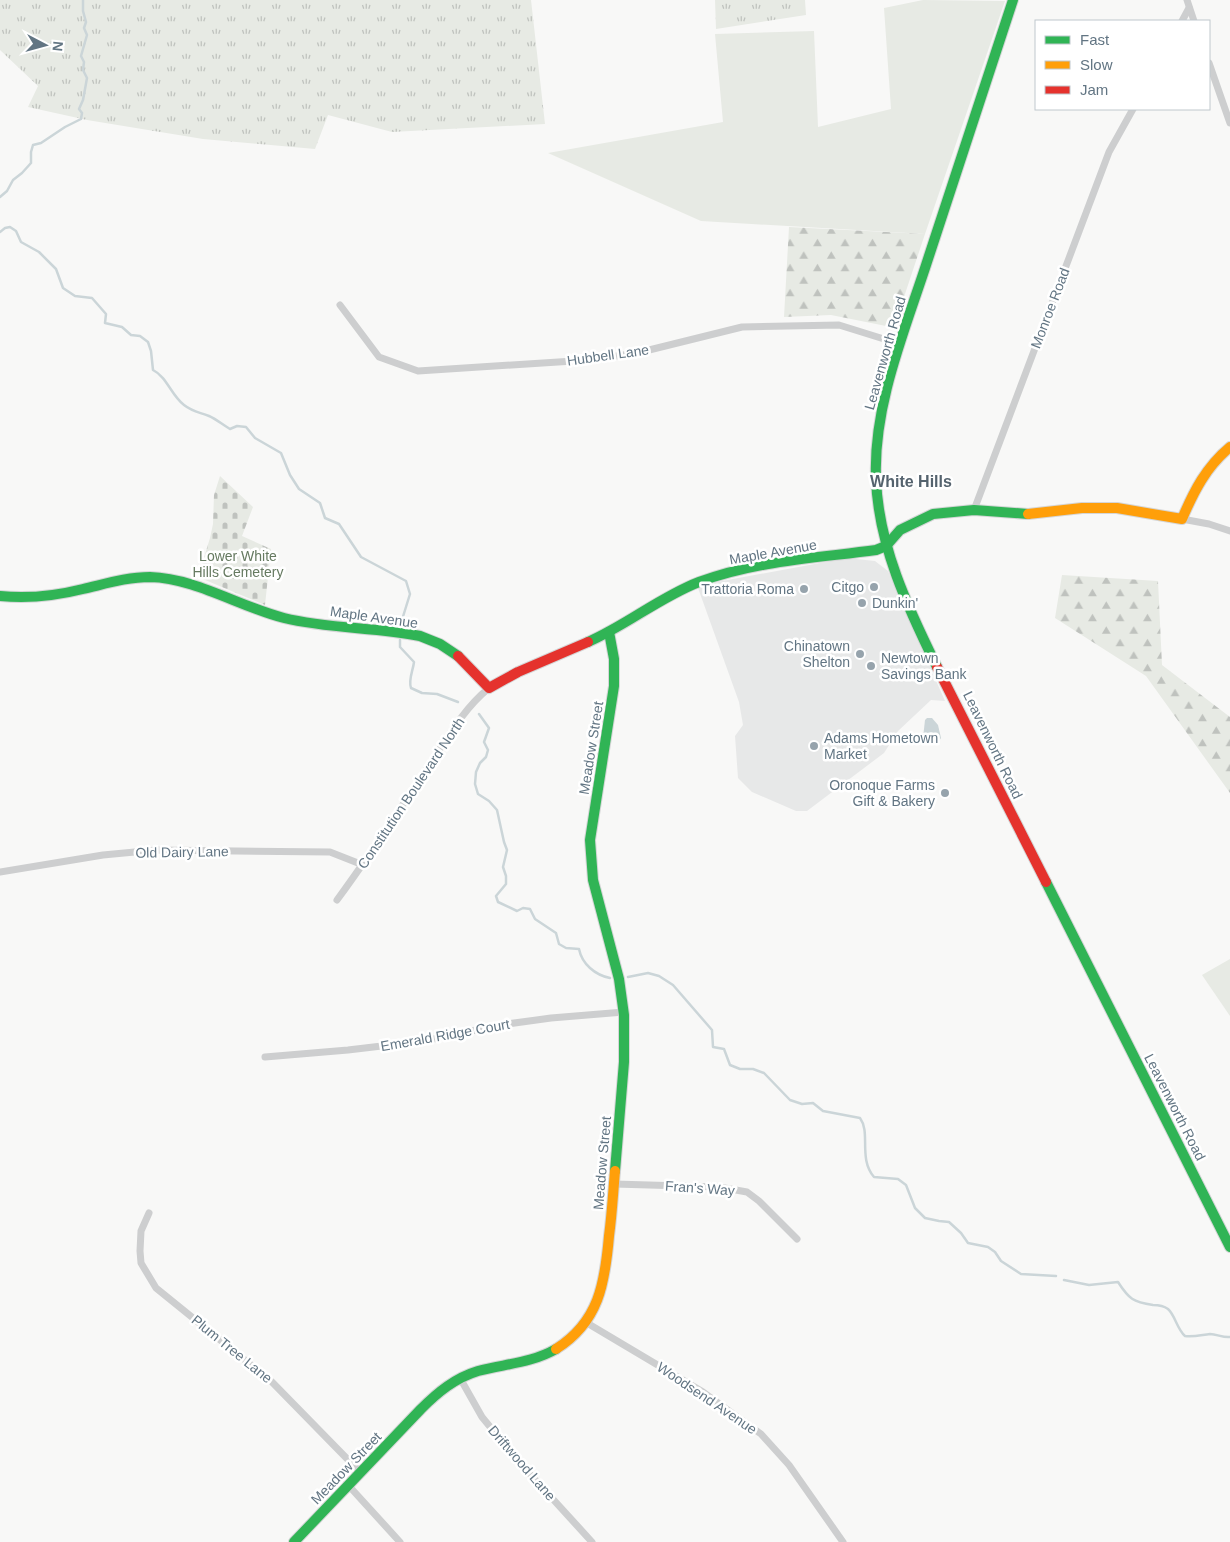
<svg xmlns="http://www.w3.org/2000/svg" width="1230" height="1542" viewBox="0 0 1230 1542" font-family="Arial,sans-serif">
  <defs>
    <pattern id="grass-tufts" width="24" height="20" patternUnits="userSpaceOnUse" patternTransform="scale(1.25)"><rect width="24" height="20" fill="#e7eae4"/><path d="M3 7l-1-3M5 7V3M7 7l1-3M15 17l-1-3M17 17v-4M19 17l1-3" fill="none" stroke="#bfc2be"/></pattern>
    <pattern id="forest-firs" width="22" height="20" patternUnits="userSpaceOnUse" patternTransform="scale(1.25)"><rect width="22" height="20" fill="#e7eae4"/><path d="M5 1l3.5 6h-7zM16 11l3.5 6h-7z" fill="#bfc2be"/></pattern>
    <pattern id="cemetery-stones" width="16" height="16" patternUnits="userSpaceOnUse" patternTransform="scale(1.25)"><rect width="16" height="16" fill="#e7eae4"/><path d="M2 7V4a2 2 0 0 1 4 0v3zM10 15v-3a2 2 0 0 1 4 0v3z" fill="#bfc2be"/></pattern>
  </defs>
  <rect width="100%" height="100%" fill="#f8f8f7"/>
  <path fill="#e7e8e8" d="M847 558 875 561 888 571 945 701 931 700 898 731 884 753 807 811H796L752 792 738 778 735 736 743 725 739 702 698 588 722 581Z"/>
  <g fill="url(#grass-tufts)">
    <path d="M0 0H531L545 124 392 132 328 115 315 149 203 139 87 120 28 107 38 86 0 50Z"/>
    <path d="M715 0H805L806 15 716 29Z"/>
  </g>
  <g fill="url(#forest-firs)">
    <path d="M789 227 925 234 897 318 893 324 886 326 831 315 784 317Z"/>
    <path d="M1062 575 1158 581 1162 665 1230 717V793L1146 676 1055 618Z"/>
  </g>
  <path fill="url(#cemetery-stones)" d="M220 476 253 507 242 536 271 549 265 605 198 577 210 538 213 524 214 495Z"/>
  <g fill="#e7eae4">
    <path d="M923 0 1005 1 925 234 701 221 548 153 723 122 715 34 814 31 818 127 891 109 884 8Z"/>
    <path d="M1230 959V1016L1202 975Z"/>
  </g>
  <path fill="#cbd5d8" d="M927 718H932L938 725 941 738 937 744 925 743 923 738 925 720Z"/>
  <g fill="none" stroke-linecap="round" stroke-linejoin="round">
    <g stroke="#cbd5d8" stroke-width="2.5">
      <path d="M0 197 7 191 13 180 22 173 31 163V152L33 145 41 143 65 127 81 119 82 113 79 109 83 100 87 78 83 70 84 62 81 56 87 35 84 28 86 22 83 11V0"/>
      <path d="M0 232 5 228 10 227 16 231 21 242 39 252 56 269 63 288 75 296 92 298 106 314 105 323 122 327 131 335 140 336 148 342 151 351 153 370C167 377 171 395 184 405 193 412 199 412 209 416 216 419 223 425 230 429L237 426 246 427 255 438 281 453 290 475 299 489 320 503 325 518 339 524 361 557 406 581 410 594 401 623"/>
      <path d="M400 640V647L414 662C413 671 408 680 411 688L422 693 437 694 458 702"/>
      <path d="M479 714 489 728 484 742 488 750 486 757 480 763 476 772 475 784 478 794 489 801 497 810 504 842 507 850 503 867 506 876V884L496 896 498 902 517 911 523 908 530 909 535 919 556 933 559 944 566 948 579 949C582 964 595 975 610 978"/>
      <path d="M628 977 648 973 659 976 673 985 712 1030 713 1047 724 1049 730 1065 740 1069H753L764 1073 790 1100 802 1104 813 1103 823 1111 860 1118C871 1133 858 1158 874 1177L898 1179 906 1185 915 1208 925 1218 939 1221 949 1222 961 1233 968 1243 988 1247 995 1252 1001 1261 1021 1274 1056 1276"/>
      <path d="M1064 1280 1089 1285 1118 1282C1129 1299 1133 1302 1153 1305 1159 1305 1164 1306 1168 1309 1175 1315 1177 1329 1185 1336 1194 1337 1201 1335 1210 1334 1217 1334 1223 1338 1230 1337"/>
    </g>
    <defs>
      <g id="fast">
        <path d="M0 596C28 599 55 596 83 589 105 584 127 577 150 577 195 578 240 607 284 618 329 629 375 627 420 636L440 644 458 656"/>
        <path d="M609 632 614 659V686L590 840 593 880 619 979 624 1015V1062L615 1171"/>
        <path d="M588 642C627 625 660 597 699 582 755 561 817 558 876 550L886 546 900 530 933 514 974 510 1028 514"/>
        <path d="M937 667C908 608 878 545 876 478 873 405 905 330 927 262 956 175 984 87 1013 0"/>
        <path d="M1046 882 1230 1247"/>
        <path d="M294 1542 421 1409C438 1392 455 1378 478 1371 504 1364 532 1363 556 1349"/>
      </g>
      <g id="slow">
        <path d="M1028 514 1082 508H1117L1182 519C1194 491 1206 467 1230 447"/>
        <path d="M556 1349C599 1322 605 1283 609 1236 612 1214 613 1193 615 1171"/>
      </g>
      <g id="jam">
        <path d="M458 656 489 688 518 672 588 642"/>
        <path d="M937 667 1046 882"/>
      </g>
    </defs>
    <use href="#fast" stroke="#d5d6d7" stroke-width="12"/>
    <use href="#slow" stroke="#d5d6d7" stroke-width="12"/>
    <use href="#jam" stroke="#d5d6d7" stroke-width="12"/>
    <g stroke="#cdcecf" stroke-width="7">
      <path d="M1187 0 1194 21"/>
      <path d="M1182 21 1189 8"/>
      <path d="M1209 63 1230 123"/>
      <path d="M340 305 379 357 418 371 589 360 637 353 742 327 839 325 900 344"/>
      <path d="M974 510 1109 152 1133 109"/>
      <path d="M1182 519 1209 524 1230 531"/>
      <path d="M0 872 103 855 156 850 330 852 363 865"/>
      <path d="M337 900C368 858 397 814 426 770 445 742 462 710 489 688"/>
      <path d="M265 1057 348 1050 424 1041 500 1025 551 1018 624 1012"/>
      <path d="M614 1184 719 1187 747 1192 759 1201 797 1239"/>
      <path d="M149 1213 141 1231 140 1251 141 1263 156 1288 272 1382 361 1473"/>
      <path d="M587 1323 703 1392 761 1434 789 1465 843 1542"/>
      <path d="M460 1378 482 1417 520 1463 592 1542"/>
      <path d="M349 1486 400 1542"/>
    </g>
    <use href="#fast" stroke="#30b455" stroke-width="10"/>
    <use href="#slow" stroke="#ff9f0a" stroke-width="10"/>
    <use href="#jam" stroke="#e5322d" stroke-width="10"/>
  </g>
  <g fill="#96a3ac" stroke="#fff" stroke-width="2">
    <circle cx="874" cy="587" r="5"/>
    <circle cx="804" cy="589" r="5"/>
    <circle cx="862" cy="603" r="5"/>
    <circle cx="860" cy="654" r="5"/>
    <circle cx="871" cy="666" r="5"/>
    <circle cx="814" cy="746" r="5"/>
    <circle cx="945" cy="793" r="5"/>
  </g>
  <g text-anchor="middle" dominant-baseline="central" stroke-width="5" stroke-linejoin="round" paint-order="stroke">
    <g font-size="14" fill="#627583" stroke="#fff">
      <text transform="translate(1050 308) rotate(-69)">Monroe Road</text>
      <text transform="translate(885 353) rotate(-74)">Leavenworth Road</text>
      <text transform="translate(608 355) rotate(-8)">Hubbell Lane</text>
      <text transform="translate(773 552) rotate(-10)">Maple Avenue</text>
      <text transform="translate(374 617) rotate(8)">Maple Avenue</text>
      <text transform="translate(993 745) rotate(64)">Leavenworth Road</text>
      <text transform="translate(591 748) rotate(-81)">Meadow Street</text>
      <text transform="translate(411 793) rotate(-56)">Constitution Boulevard North</text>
      <text transform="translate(182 852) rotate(-1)">Old Dairy Lane</text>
      <text transform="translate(445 1035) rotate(-10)">Emerald Ridge Court</text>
      <text transform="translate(1175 1107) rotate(63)">Leavenworth Road</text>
      <text transform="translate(602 1163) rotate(-85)">Meadow Street</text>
      <text transform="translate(700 1188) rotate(4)">Fran's Way</text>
      <text transform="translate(232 1349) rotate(39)">Plum Tree Lane</text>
      <text transform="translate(707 1398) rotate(34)">Woodsend Avenue</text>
      <text transform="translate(522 1463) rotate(49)">Driftwood Lane</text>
      <text transform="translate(346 1468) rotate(-46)">Meadow Street</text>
    </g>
    <g font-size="14" fill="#667a61" stroke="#fff">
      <text x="238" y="556">Lower White<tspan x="238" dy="16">Hills Cemetery</tspan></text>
    </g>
    <g font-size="14" fill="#627583" stroke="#fff" text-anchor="end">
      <text x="864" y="587">Citgo</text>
      <text x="794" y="589">Trattoria Roma</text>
      <text x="872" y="603" text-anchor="start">Dunkin'</text>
      <text x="850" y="646">Chinatown<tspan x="850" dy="16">Shelton</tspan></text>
      <text x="881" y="658" text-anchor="start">Newtown<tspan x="881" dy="16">Savings Bank</tspan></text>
      <text x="824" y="738" text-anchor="start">Adams Hometown<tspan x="824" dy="16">Market</tspan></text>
      <text x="935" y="785">Oronoque Farms<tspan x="935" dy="16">Gift &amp; Bakery</tspan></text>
    </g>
    <g font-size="16" font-weight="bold" fill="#55636e" stroke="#fff">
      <text x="911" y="481">White Hills</text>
    </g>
  </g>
  <rect x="1035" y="20" width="175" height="90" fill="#ffffff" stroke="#c0c8cd"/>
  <rect x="1045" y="36" width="25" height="8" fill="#30b455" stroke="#c0c8cd"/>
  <text x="1080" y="45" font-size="15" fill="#627583">Fast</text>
  <rect x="1045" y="61" width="25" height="8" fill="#ff9f0a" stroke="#c0c8cd"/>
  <text x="1080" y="70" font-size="15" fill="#627583">Slow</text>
  <rect x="1045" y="86" width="25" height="8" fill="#e5322d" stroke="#c0c8cd"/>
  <text x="1080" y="95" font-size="15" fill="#627583">Jam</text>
  <g transform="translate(45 45) rotate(96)" stroke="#ffffff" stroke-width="4" paint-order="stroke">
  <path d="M0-4L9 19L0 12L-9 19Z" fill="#627583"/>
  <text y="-8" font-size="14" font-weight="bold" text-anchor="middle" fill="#627583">N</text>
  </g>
</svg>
